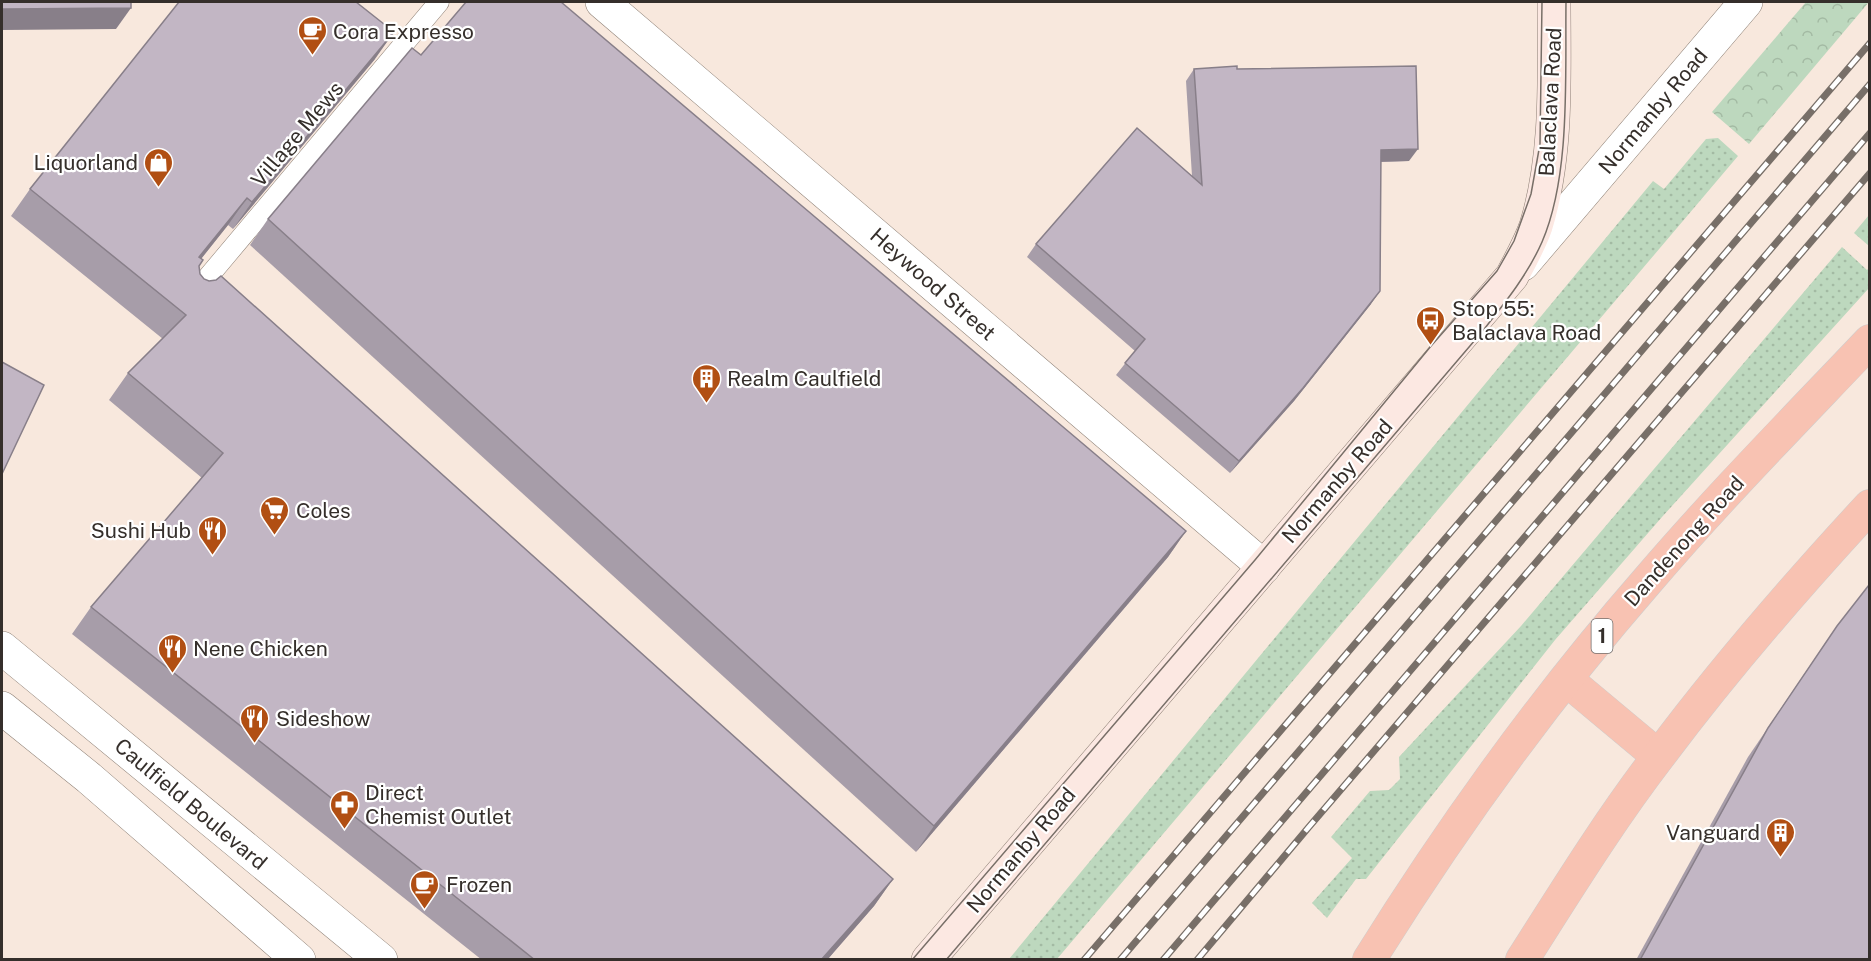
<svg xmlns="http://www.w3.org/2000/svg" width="1871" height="961" viewBox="0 0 1871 961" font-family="'Public Sans',sans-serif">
  <defs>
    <pattern id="grass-dots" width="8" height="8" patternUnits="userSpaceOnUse" patternTransform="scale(1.5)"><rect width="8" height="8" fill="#bdd8be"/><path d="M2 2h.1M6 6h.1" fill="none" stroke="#a3baa3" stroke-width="1.8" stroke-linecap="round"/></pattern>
    <pattern id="forest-crowns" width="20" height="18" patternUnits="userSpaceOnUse" patternTransform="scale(1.5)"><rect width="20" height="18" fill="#bdd8be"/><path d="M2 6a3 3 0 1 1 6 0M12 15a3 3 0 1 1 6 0" fill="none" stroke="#a3baa3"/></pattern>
  </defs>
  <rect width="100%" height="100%" fill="#f8e8dd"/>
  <g fill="url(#grass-dots)">
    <path d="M1718 138 1738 156 1057 959H1009L1653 181 1664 189 1706 139Z"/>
    <path d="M1869 215V246L1854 233Z"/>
    <path d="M1842 247 1867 270 1869 268V288L1662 517 1555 640 1366 879H1356L1327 918 1312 903 1352 858 1331 837 1370 791 1389 790 1400 779 1399 757 1521 626Z"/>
  </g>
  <path fill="url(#forest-crowns)" d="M1806 2H1869L1749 144 1712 112Z"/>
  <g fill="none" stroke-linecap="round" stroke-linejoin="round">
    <defs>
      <path id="service" d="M192 296 439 2"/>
      <path id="minor" d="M602 2 1264 567"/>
      <g id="tertiary">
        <path d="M1523 264 1746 2"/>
        <path d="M2 648 381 960"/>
        <path d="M2 708 89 778 299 960"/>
      </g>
      <path id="secondary" d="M928 960 1512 276C1521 259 1530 243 1536 226 1558 154 1554 76 1554 2"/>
      <g id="trunk">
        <path d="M1567 680 1658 756"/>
        <path d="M1369 960C1452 827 1545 698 1648 580 1719 497 1795 420 1870 341"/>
        <path d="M1522 960C1566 891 1609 821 1659 756 1724 669 1796 586 1870 506"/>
      </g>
    </defs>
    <use href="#service" stroke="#8e8076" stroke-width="21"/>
    <use href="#minor" stroke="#8e8076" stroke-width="34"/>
    <use href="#tertiary" stroke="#8e8076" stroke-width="34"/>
    <use href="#secondary" stroke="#8e8076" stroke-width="34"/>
    <use href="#trunk" stroke="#cfcdcc" stroke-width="34"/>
    <use href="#service" stroke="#fff" stroke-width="20"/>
    <use href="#minor" stroke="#fff" stroke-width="33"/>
    <use href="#tertiary" stroke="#fff" stroke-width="33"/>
    <use href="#secondary" stroke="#fce8e2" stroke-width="33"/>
    <use href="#trunk" stroke="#f8c2b2" stroke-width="33"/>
    <g stroke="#786f68" stroke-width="1.5">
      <path d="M912 960 1255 560 1431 346 1497 271 1514 241 1531 194 1540 144 1542 2"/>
      <path d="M946 960 1481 333C1504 304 1527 276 1542 242 1571 175 1565 74 1566 2"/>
    </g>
    <defs>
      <g id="rail">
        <path d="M1084 960 1870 43"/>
        <path d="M1120 960 1870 84"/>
        <path d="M1163 960 1870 133"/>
        <path d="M1197 960 1308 828 1870 173"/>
      </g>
    </defs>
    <use href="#rail" stroke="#786f68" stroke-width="7"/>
    <use href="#rail" stroke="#fff" stroke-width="4.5" stroke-dasharray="14" stroke-linecap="butt"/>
  </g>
  <g fill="#a79da9">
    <path d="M421 55 1186 531 1168 557 916 852 250 245 268 219Z"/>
    <path d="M375 59 233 229 228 225 201 259 199 266 200 274 204 279 893 879 874 906 827 960H482L72 634 91 607 202 478 109 400 128 373 163 339 11 216 30 189Z"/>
    <path d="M1194 69H1237L1409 161 1381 162 1371 304 1294 401 1230 473 1116 375 1135 351 1027 257 1036 244 1192 176 1186 81Z"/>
    <path d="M1837 626 1869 960H1636L1748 757Z"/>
  </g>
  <g fill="#887f89">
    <path d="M131 8 116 29 2 30V9Z"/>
    <path d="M394 32 375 59 233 229 252 202Z"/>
    <path d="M1418 149 1409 161 1372 162 1381 150Z"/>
    <path d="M247 198 228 225 181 284 199 257Z"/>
    <path d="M1380 291 1371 304 1294 401 1230 473 1239 461Z"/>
    <path d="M1186 531 1168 557 916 852 934 826Z"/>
    <path d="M893 879 874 906 827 960H821Z"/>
  </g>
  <g fill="#c2b6c4" stroke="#887f89" stroke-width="1.5">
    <path d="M2 2H131V8L2 9Z"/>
    <path d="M179 2H356L394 32 252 202 247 198 199 257 203 260 199 266 200 274 204 279 209 281 216 280 221 276 893 879 821 960H535L91 607 223 453 128 373 186 315 30 189Z"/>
    <path d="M466 2H561L1186 531 934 826 268 219 412 48 421 55Z"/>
    <path d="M1237 66V69L1416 66 1418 149 1381 150 1380 291 1303 388 1239 461 1125 363 1145 339 1036 244 1137 128 1202 185 1194 69Z"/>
    <path d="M2 362 44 385 2 474Z"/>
    <path d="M1869 585V960H1640L1768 728 1837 626Z"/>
  </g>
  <defs>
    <symbol id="cafe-pin" viewBox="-11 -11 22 30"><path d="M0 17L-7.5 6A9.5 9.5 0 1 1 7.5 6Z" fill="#b14f13" stroke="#fff"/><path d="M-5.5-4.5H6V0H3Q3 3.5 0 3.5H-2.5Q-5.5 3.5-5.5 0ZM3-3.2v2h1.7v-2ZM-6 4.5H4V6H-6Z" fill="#fff"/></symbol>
    <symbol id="shop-pin" viewBox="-11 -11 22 30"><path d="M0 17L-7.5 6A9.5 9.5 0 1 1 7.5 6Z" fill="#b14f13" stroke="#fff"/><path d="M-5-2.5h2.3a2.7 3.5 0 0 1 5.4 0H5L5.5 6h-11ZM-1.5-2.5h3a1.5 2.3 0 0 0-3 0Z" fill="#fff"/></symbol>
    <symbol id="bus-pin" viewBox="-11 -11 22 30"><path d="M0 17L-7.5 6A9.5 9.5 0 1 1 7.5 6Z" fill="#b14f13" stroke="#fff"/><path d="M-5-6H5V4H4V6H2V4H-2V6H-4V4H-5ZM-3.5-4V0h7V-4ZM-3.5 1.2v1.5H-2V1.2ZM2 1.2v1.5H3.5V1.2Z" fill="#fff"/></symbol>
    <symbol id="building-pin" viewBox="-11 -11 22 30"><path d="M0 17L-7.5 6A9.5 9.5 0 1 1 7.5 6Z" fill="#b14f13" stroke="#fff"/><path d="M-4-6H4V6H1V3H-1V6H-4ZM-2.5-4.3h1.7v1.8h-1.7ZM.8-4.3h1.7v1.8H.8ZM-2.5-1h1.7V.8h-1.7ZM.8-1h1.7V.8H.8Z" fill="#fff"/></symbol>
    <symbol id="supermarket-pin" viewBox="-11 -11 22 30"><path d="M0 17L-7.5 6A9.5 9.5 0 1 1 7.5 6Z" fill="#b14f13" stroke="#fff"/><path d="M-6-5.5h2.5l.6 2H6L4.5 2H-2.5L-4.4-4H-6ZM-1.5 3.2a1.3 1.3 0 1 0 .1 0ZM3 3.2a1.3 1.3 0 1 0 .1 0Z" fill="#fff"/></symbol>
    <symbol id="restaurant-pin" viewBox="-11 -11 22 30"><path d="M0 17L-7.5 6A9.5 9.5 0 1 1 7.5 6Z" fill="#b14f13" stroke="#fff"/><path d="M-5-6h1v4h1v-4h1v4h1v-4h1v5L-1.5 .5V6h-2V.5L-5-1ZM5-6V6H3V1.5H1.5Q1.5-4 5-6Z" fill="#fff"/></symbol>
    <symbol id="pharmacy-pin" viewBox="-11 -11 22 30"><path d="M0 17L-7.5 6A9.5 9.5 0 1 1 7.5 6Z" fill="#b14f13" stroke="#fff"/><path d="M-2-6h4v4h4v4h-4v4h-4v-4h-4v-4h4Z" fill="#fff"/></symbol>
  </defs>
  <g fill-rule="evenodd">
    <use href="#cafe-pin" x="296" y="14" width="33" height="45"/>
    <use href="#shop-pin" x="142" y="146" width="33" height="45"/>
    <use href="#bus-pin" x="1414" y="304" width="33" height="45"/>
    <use href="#building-pin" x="690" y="362" width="33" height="45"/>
    <use href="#supermarket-pin" x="258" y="494" width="33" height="45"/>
    <use href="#restaurant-pin" x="196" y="514" width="33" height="45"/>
    <use href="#restaurant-pin" x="156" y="632" width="33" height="45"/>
    <use href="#restaurant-pin" x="238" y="702" width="33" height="45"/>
    <use href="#pharmacy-pin" x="328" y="788" width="33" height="45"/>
    <use href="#building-pin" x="1764" y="816" width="33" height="45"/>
    <use href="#cafe-pin" x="408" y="868" width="33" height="45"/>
  </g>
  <g text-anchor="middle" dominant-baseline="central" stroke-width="4.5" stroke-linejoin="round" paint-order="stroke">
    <rect fill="#fff" stroke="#726d6b" stroke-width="1.5" x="1591.5" y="619" width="21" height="34" rx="4.5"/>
    <g font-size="20" font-weight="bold" fill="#352f2b">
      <text x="1602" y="636">1</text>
    </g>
    <g font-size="21" fill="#352f2b" stroke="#fff" text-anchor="start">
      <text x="333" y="31">Cora Expresso</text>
      <text x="138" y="162" text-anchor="end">Liquorland</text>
      <text x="1452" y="308">Stop 55:<tspan x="1452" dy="24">Balaclava Road</tspan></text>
      <text x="727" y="378">Realm Caulfield</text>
      <text x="296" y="510">Coles</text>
      <text x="191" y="530" text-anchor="end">Sushi Hub</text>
      <text x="193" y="648">Nene Chicken</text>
      <text x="276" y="718">Sideshow</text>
      <text x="365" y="792">Direct<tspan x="365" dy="24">Chemist Outlet</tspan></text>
      <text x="1760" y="832" text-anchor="end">Vanguard</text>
      <text x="446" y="884">Frozen</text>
    </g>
    <g font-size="21" fill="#352f2b" stroke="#fff">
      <text transform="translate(1550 102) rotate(-87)">Balaclava Road</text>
      <text transform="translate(1653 111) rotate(-50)">Normanby Road</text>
      <text transform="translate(297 134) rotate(-50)">Village Mews</text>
      <text transform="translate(933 284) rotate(41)">Heywood Street</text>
      <text transform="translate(1337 481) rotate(-49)">Normanby Road</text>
      <text transform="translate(1684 541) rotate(-48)">Dandenong Road</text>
      <text transform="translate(191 804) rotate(40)">Caulfield Boulevard</text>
      <text transform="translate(1021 850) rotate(-50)">Normanby Road</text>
    </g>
  </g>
  <rect width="1871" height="961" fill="none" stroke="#352f2b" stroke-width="6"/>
</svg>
